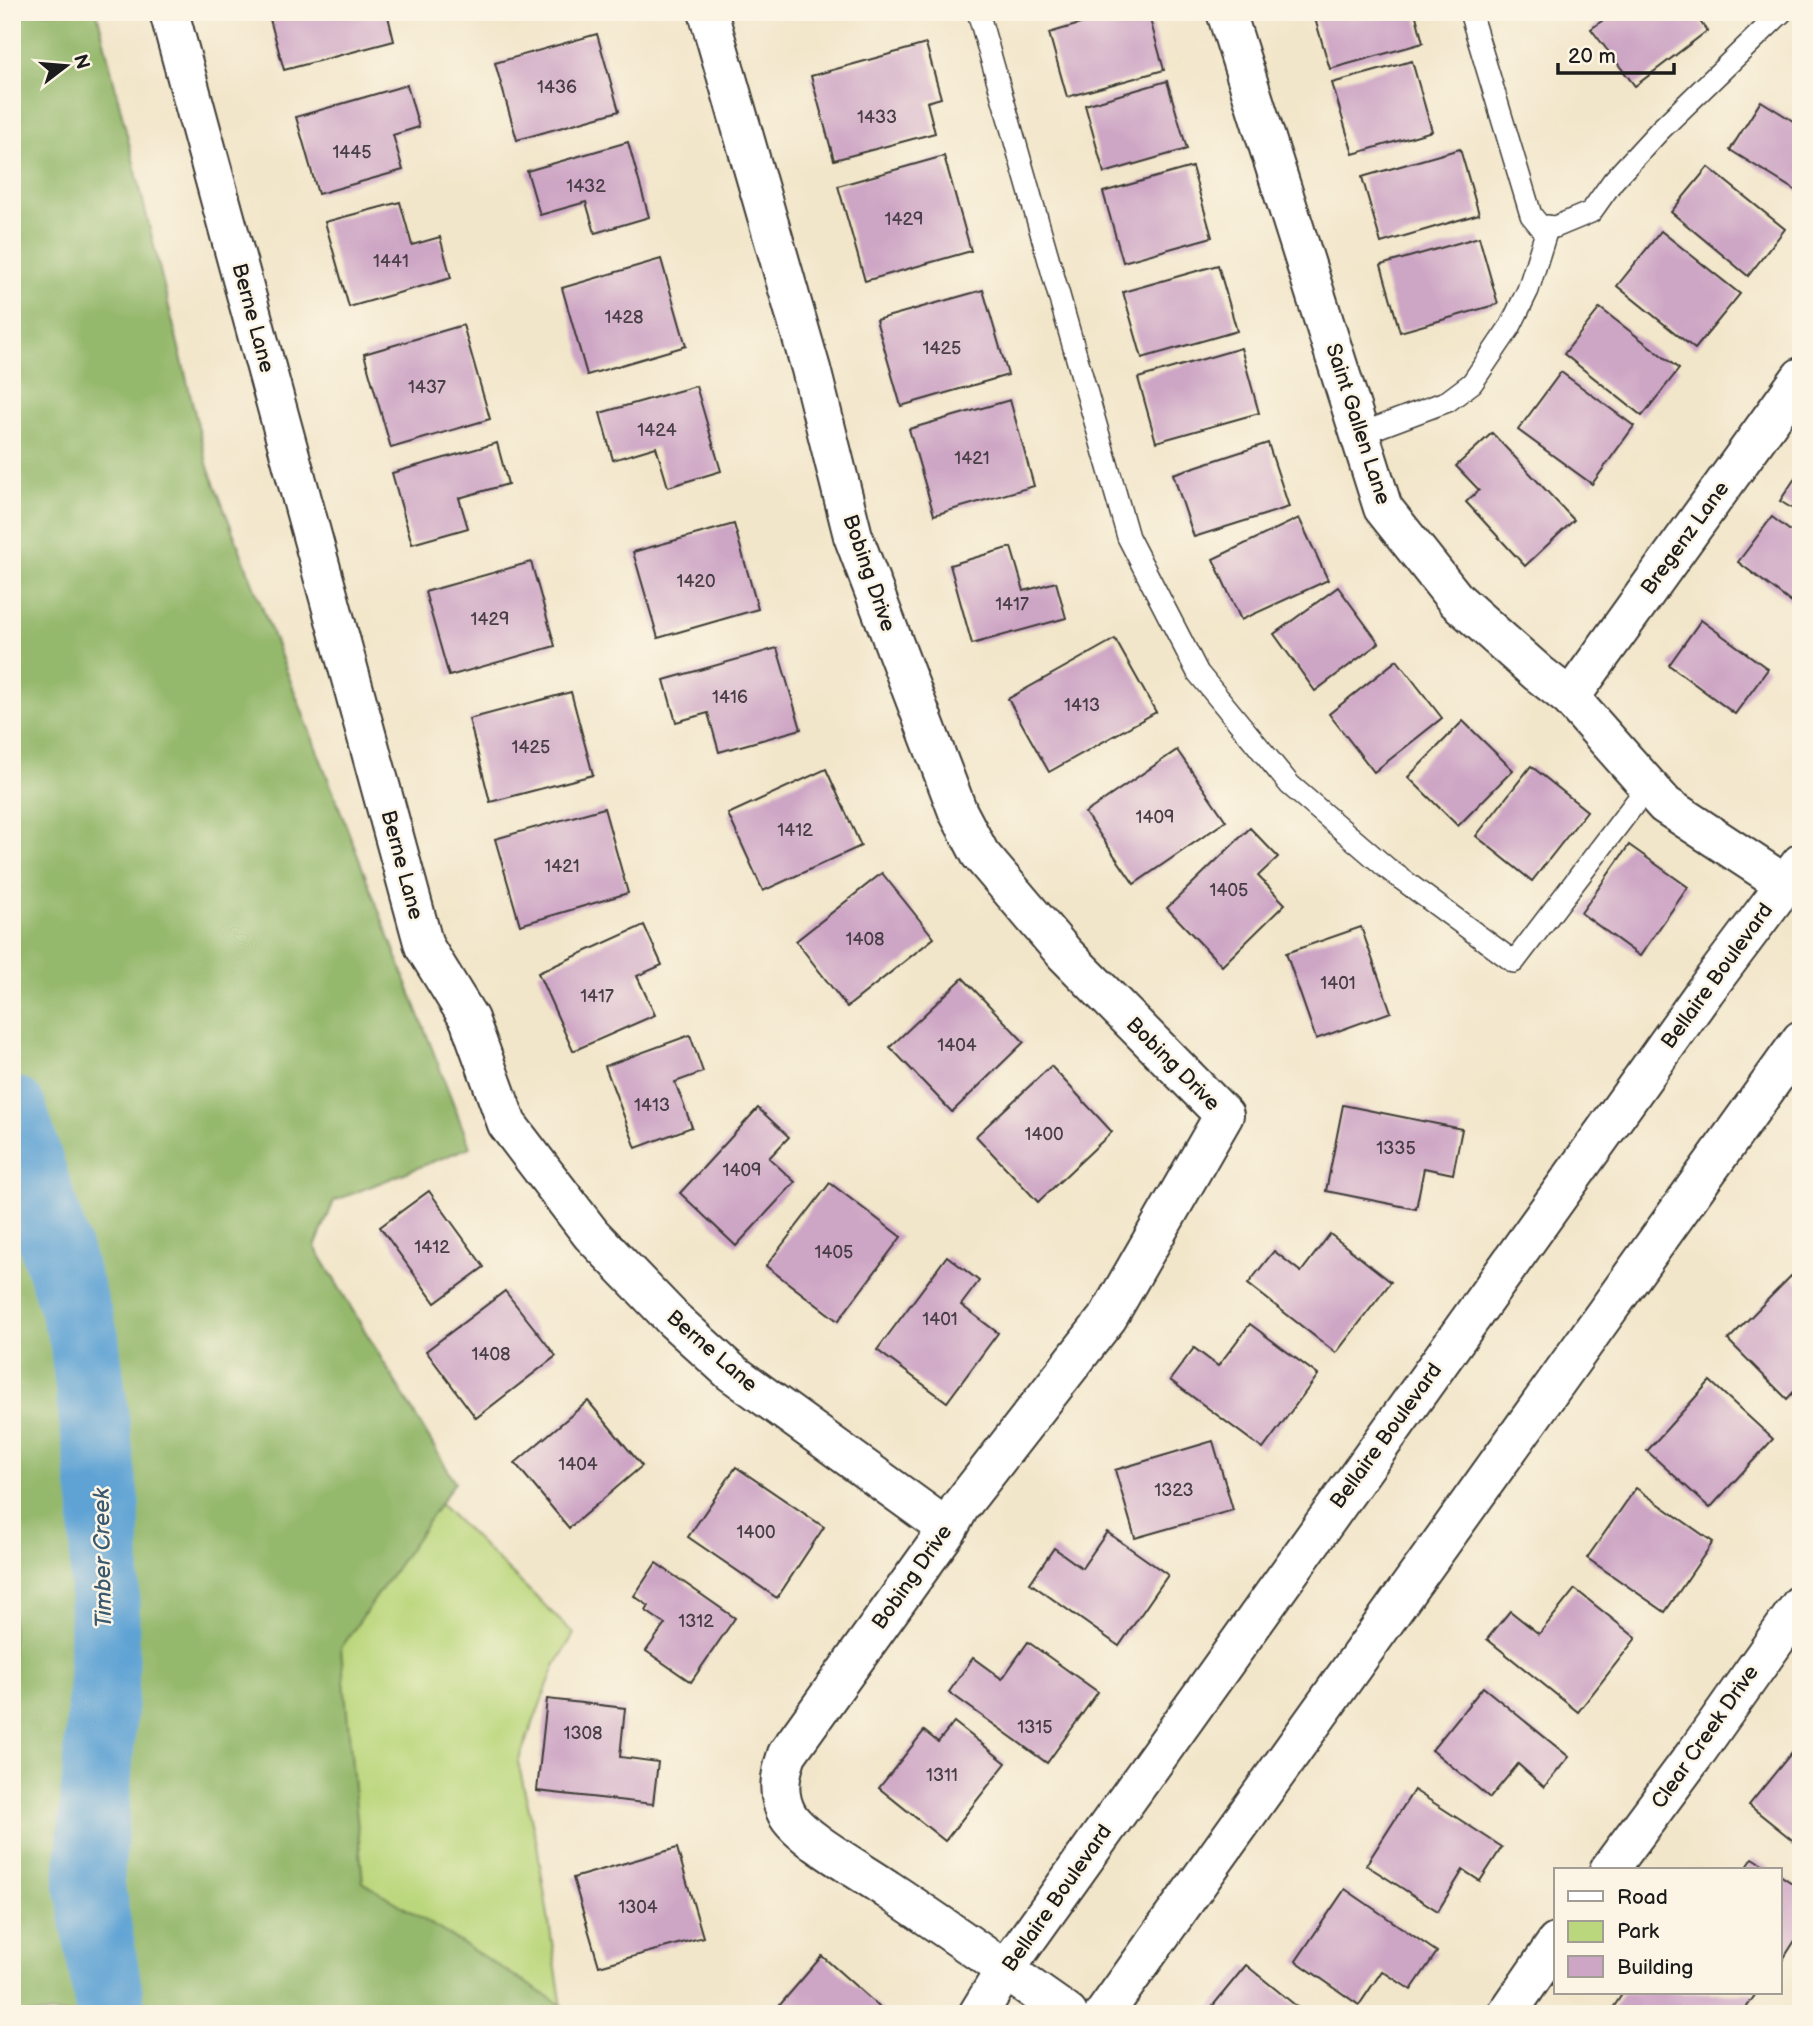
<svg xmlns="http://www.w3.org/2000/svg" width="1813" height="2026" viewBox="0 0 1813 2026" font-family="'Balsamiq Sans',sans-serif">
  <rect width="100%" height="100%" fill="#fcf5e5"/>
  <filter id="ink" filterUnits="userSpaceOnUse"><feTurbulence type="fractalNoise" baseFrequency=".0143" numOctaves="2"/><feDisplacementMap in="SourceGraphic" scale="14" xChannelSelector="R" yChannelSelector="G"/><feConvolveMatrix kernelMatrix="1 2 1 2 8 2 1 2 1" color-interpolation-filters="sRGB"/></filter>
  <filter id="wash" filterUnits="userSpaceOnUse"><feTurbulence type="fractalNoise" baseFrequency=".00686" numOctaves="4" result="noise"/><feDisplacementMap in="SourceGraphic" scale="28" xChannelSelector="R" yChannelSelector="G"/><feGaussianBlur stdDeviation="1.57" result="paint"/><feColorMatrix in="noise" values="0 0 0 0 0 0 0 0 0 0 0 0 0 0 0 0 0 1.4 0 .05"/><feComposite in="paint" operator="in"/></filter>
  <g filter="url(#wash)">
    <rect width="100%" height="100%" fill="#f2e6ca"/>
    <path fill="#bbd77d" stroke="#6c7a4c" stroke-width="2" d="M413 1478 574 1634 555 1666 518 1762 537 1844 563 2014H12Z"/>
    <path fill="#94b86c" stroke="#586a44" stroke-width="2" d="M12 12H97L208 467 470 1147 334 1201 315 1247 455 1482 341 1648 363 1882 576 2014H12Z"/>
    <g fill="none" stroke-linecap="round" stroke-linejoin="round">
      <path stroke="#5fa3d4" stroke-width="70" d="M12 1111 84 1338 105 1508 104 1684 89 1881 111 2014"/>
    </g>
    <g id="blocks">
      <g fill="#cda5c5">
        <path d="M268 12H387L394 41 284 70Z"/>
        <path d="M1121 12H1148L1164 70 1067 97 1049 33Z"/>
        <path d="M1313 12H1415L1423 43 1330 69Z"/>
        <path d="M1614 12H1693L1707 31 1635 86 1591 29Z"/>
        <path d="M597 34 619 111 517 140 495 63Z"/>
        <path d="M926 44 941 98 927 102 935 133 834 160 811 76Z"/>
        <path d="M1412 61 1432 131 1353 154 1332 83Z"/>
        <path d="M1167 81 1187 149 1104 173 1085 105Z"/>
        <path d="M407 85 419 127 393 135 403 170 318 194 296 117Z"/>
        <path d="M1761 101 1801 126V194L1730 150Z"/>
        <path d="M628 142 649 217 595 233 586 202 540 215 527 171Z"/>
        <path d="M1460 149 1479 214 1381 243 1362 177Z"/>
        <path d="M944 156 971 251 865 281 838 186Z"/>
        <path d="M1192 167 1212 237 1123 262 1103 192Z"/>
        <path d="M1708 167 1785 229 1748 276 1671 212Z"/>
        <path d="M400 202 412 245 440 237 451 278 349 307 325 222Z"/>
        <path d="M1661 231 1740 294 1695 349 1617 286Z"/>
        <path d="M1479 237 1498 304 1400 332 1381 265Z"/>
        <path d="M661 259 686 346 587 375 562 288Z"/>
        <path d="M1218 265 1237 331 1142 358 1123 292Z"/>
        <path d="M983 290 1008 375 901 406 876 320Z"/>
        <path d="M1600 308 1679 369 1642 416 1564 354Z"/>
        <path d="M463 325 490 419 391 448 364 354Z"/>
        <path d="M1241 348 1259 413 1156 442 1138 378Z"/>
        <path d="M1561 372 1634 426 1592 484 1518 430Z"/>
        <path d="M696 386 721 471 668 487 656 447 613 460 600 413Z"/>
        <path d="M1010 400 1034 486 934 515 909 429Z"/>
        <path d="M1492 433 1574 520 1525 566 1466 502 1479 490 1456 466Z"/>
        <path d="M497 443 508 484 459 498 468 528 412 544 392 473Z"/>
        <path d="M1268 443 1289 507 1194 537 1173 474Z"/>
        <path d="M1801 469V514L1780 501Z"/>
        <path d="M1772 517 1801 539V610L1738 562Z"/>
        <path d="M1299 518 1328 580 1241 620 1213 559Z"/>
        <path d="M734 524 758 609 658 638 633 552Z"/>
        <path d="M1011 547 1024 591 1056 582 1066 618 972 644 950 565Z"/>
        <path d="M531 562 555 646 449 676 425 592Z"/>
        <path d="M1338 587 1379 643 1315 691 1274 634Z"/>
        <path d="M1701 620 1768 669 1735 714 1669 665Z"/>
        <path d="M1115 639 1156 712 1049 772 1008 699Z"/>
        <path d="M777 648 801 729 719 752 708 713 676 722 664 680Z"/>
        <path d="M1397 660 1442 718 1374 772 1329 714Z"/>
        <path d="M571 692 593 775 490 802 469 719Z"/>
        <path d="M1463 721 1513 770 1458 826 1408 777Z"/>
        <path d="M1177 750 1226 821 1134 884 1085 813Z"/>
        <path d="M1531 766 1587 811 1532 881 1476 836Z"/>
        <path d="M826 769 861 846 763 891 728 814Z"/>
        <path d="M604 808 628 893 520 925 495 839Z"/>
        <path d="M1250 828 1278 857 1258 876 1285 904 1222 966 1167 908Z"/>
        <path d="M1629 845 1688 887 1640 956 1581 913Z"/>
        <path d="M882 873 934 938 847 1007 796 941Z"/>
        <path d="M644 925 662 965 637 976 655 1015 573 1051 538 973Z"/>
        <path d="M1361 927 1391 1012 1316 1039 1286 953Z"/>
        <path d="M963 978 1024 1042 952 1112 890 1047Z"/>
        <path d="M690 1035 703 1072 675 1082 692 1127 636 1148 605 1066Z"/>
        <path d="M1051 1066 1112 1132 1038 1202 976 1136Z"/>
        <path d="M1343 1105 1462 1129 1453 1174 1424 1168 1416 1209 1326 1191Z"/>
        <path d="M758 1108 789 1137 769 1158 795 1182 736 1246 680 1193Z"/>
        <path d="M830 1183 901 1237 838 1321 766 1266Z"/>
        <path d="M429 1191 484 1267 435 1303 380 1227Z"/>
        <path d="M1330 1234 1391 1282 1336 1353 1248 1284 1274 1251 1301 1272Z"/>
        <path d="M947 1256 979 1281 961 1305 998 1333 947 1402 877 1350Z"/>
        <path d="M1791 1276 1801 1286V1384L1787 1399 1728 1340Z"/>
        <path d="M505 1291 556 1356 476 1418 426 1351Z"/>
        <path d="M1250 1324 1318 1375 1263 1449 1170 1380 1194 1348 1218 1366Z"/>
        <path d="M1710 1381 1773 1439 1710 1508 1647 1451Z"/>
        <path d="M588 1401 642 1466 569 1528 515 1463Z"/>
        <path d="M1213 1441 1233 1510 1135 1538 1115 1470Z"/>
        <path d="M736 1467 824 1527 777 1598 688 1537Z"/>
        <path d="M1636 1488 1713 1542 1665 1612 1587 1558Z"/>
        <path d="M1107 1532 1168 1575 1119 1646 1030 1583 1054 1548 1082 1568Z"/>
        <path d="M656 1563 735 1618 691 1682 646 1651 665 1624 646 1611 649 1606 634 1596Z"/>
        <path d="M1575 1589 1636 1638 1578 1712 1487 1639 1510 1611 1539 1634Z"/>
        <path d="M1028 1642 1098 1692 1047 1763 949 1692 973 1658 1002 1679Z"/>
        <path d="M1483 1687 1569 1757 1544 1787 1518 1764 1490 1798 1432 1750Z"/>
        <path d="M547 1699 625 1708 620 1757 658 1762 653 1804 537 1791Z"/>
        <path d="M954 1722 1006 1763 945 1841 879 1788 924 1731 938 1742Z"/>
        <path d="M1801 1741V1847L1749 1805Z"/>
        <path d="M1414 1790 1502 1847 1480 1881 1463 1870 1438 1911 1366 1865Z"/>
        <path d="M677 1848 703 1937 599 1966 573 1878Z"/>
        <path d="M1753 1858 1772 1870H1745Z"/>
        <path d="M1780 1875 1801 1889V1931L1780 1964Z"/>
        <path d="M1345 1889 1437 1952 1411 1990 1382 1971 1359 2005 1296 1961Z"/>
        <path d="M822 1956 887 2014H772Z"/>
        <path d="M1246 1965 1306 2014H1206Z"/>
        <path d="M1623 1993H1752L1755 1995 1742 2014H1621L1613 2008Z"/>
      </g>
    </g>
  </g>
  <g filter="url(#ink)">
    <use href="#blocks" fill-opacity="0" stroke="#3c3a36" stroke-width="2"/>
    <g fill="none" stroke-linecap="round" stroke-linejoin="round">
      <defs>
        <g id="service">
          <path d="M978 12 1128 537 1198 673 1290 785 1388 869 1514 962 1648 786"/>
          <path d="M1470 12 1531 215 1540 226 1555 227 1591 212 1613 181 1660 130 1782 12"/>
          <path d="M1360 434 1448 401 1472 383 1510 327 1528 290 1548 226"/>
        </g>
        <g id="minor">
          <path d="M169 12 424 946 469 1019 507 1124 591 1234 674 1320 731 1372 948 1529"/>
          <path d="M708 12 811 369 853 536 958 812 980 854 1065 954 1224 1115 1108 1317 960 1507 948 1529 787 1754C780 1775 776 1795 788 1816 802 1839 863 1872 887 1889 948 1929 1008 1972 1068 2014"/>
          <path d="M1226 12 1383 508 1456 600 1538 673 1570 698 1665 805 1785 884 1801 889"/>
          <path d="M1570 698 1801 377"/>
          <path d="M1609 1870 1698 1750 1801 1604"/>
          <path d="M1507 2014 1556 1943"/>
        </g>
        <g id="secondary">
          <path d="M978 2014 1005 1970 1705 991 1801 863"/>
          <path d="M1104 2014 1801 1040"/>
        </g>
      </defs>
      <use href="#service" stroke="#3c3a36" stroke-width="24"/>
      <use href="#minor" stroke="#3c3a36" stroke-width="42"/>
      <use href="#secondary" stroke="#3c3a36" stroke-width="42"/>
      <use href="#service" stroke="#fff" stroke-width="21"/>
      <use href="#minor" stroke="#fff" stroke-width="38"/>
      <use href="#secondary" stroke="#fff" stroke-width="38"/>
    </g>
  </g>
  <g text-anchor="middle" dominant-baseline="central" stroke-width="5" stroke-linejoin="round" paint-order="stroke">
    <g font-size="18" fill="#483e46">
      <text x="557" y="87">1436</text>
      <text x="877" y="117">1433</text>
      <text x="352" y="152">1445</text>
      <text x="586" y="186">1432</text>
      <text x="904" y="219">1429</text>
      <text x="391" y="261">1441</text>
      <text x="624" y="317">1428</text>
      <text x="942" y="348">1425</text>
      <text x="427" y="387">1437</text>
      <text x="657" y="430">1424</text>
      <text x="972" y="458">1421</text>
      <text x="696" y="581">1420</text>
      <text x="1012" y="604">1417</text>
      <text x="490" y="619">1429</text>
      <text x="730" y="697">1416</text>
      <text x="1082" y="705">1413</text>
      <text x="531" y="747">1425</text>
      <text x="1155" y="817">1409</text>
      <text x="795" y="830">1412</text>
      <text x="562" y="866">1421</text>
      <text x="1229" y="890">1405</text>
      <text x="865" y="939">1408</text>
      <text x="1338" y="983">1401</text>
      <text x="597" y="996">1417</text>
      <text x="957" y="1045">1404</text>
      <text x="652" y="1105">1413</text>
      <text x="1044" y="1134">1400</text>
      <text x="1396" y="1148">1335</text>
      <text x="742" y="1170">1409</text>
      <text x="432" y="1247">1412</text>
      <text x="834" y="1252">1405</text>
      <text x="940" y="1319">1401</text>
      <text x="491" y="1354">1408</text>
      <text x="578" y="1464">1404</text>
      <text x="1174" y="1490">1323</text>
      <text x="756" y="1532">1400</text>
      <text x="696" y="1621">1312</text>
      <text x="1035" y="1727">1315</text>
      <text x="583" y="1733">1308</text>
      <text x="942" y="1775">1311</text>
      <text x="638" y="1907">1304</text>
    </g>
    <g font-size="21" fill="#1c1c1c" stroke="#fcf5e5">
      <text transform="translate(253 318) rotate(75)">Berne Lane</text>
      <text transform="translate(1358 424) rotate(72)">Saint Gallen Lane</text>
      <text transform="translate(1685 538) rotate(-54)">Bregenz Lane</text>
      <text transform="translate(869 573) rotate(71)">Bobing Drive</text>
      <text transform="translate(402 865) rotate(75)">Berne Lane</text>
      <text transform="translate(1717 976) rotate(-54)">Bellaire Boulevard</text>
      <text transform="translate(1173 1064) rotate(45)">Bobing Drive</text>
      <text transform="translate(712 1351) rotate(41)">Berne Lane</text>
      <text transform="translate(1386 1436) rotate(-54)">Bellaire Boulevard</text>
      <text transform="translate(912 1577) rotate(-55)">Bobing Drive</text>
      <text transform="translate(1705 1737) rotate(-55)">Clear Creek Drive</text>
      <text transform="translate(1057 1898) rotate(-55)">Bellaire Boulevard</text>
    </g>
    <g font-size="23" font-style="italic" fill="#3a596f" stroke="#fcf5e5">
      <text transform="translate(103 1558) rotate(-91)">Timber Creek</text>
    </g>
  </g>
  <rect width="1813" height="2026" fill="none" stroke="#fcf5e5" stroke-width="42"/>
  <rect x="1554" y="1868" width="228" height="126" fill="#fcf5e5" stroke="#a29e95" stroke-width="2"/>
  <rect x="1568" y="1891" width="35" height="10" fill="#ffffff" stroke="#a29e95" stroke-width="2"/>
  <text x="1617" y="1904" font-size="21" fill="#1c1c1c">Road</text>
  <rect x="1568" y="1921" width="35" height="21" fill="#bbd77d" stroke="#a29e95" stroke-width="2"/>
  <text x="1617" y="1938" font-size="21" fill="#1c1c1c">Park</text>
  <rect x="1568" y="1956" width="35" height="21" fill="#cda5c5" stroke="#a29e95" stroke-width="2"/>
  <text x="1617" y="1974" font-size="21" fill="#1c1c1c">Building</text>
  <g transform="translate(66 66) rotate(74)" stroke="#fcf5e5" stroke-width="5" paint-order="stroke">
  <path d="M0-5L12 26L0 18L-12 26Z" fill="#1c1c1c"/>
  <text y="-10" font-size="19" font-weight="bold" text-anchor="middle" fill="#1c1c1c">N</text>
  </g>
  <path d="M1558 63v10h116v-10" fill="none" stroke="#1c1c1c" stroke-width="3.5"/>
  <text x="1568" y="63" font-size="21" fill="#1c1c1c" stroke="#fcf5e5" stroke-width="5" paint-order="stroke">20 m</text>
</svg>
